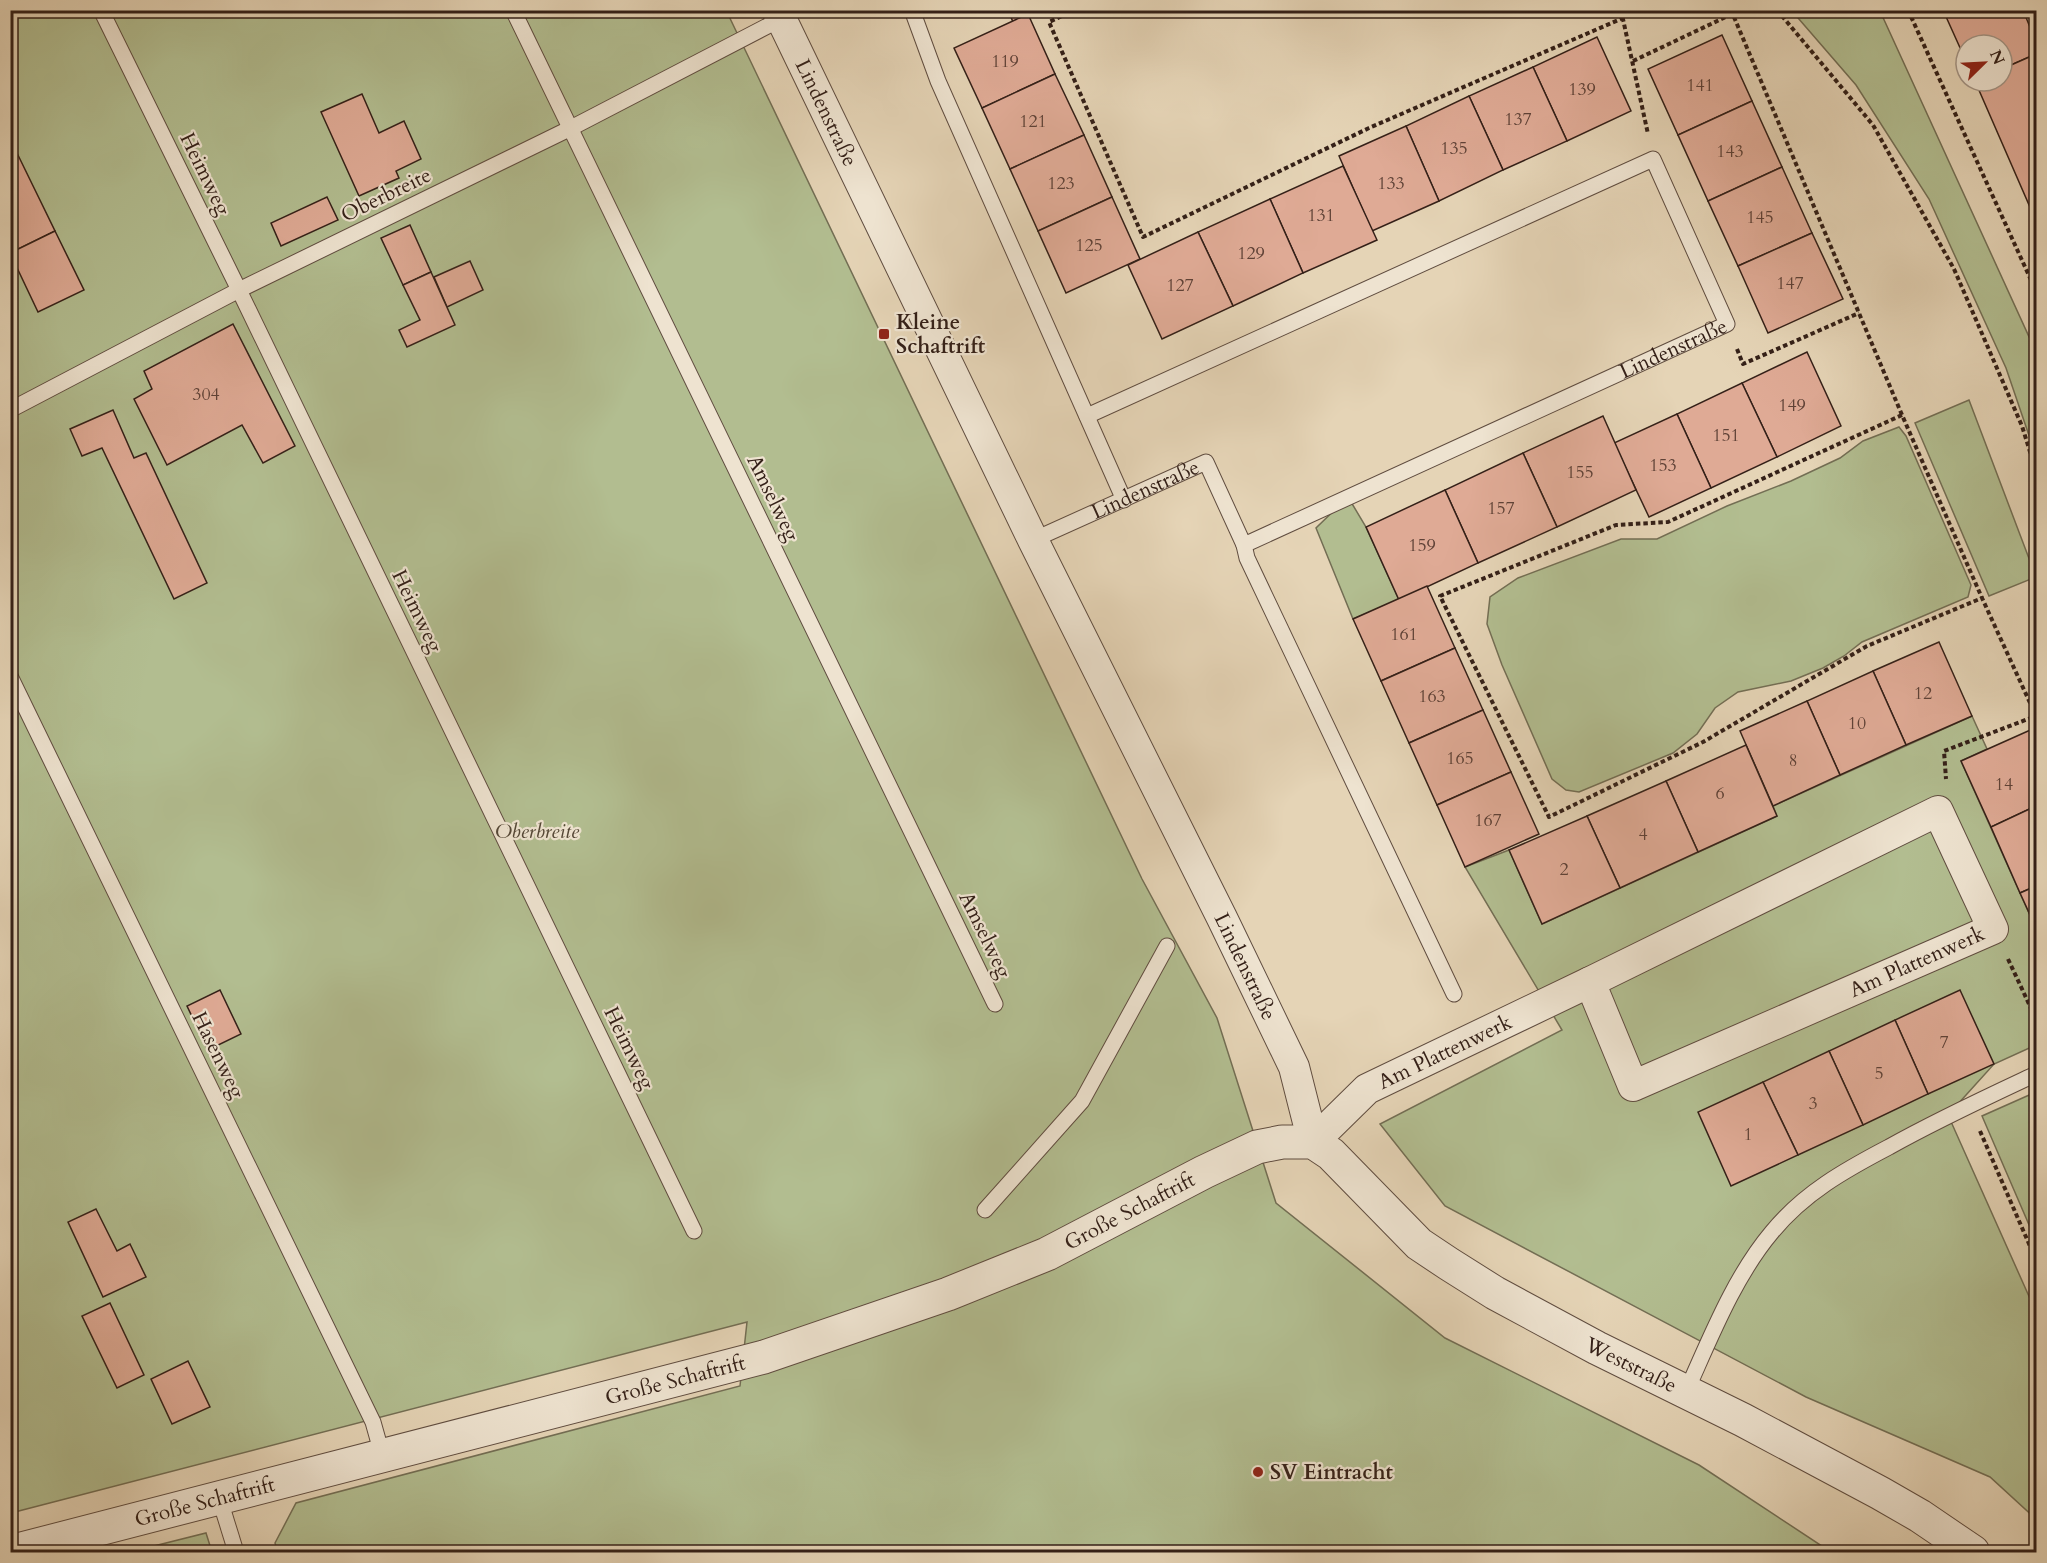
<svg xmlns="http://www.w3.org/2000/svg" width="2047" height="1563" viewBox="0 0 2047 1563" font-family="Cardo,serif">
  <rect width="100%" height="100%" fill="#e5d4b6"/>
  <filter id="stains"><feTurbulence type="fractalNoise" baseFrequency=".00333" numOctaves="4"/><feColorMatrix values="0 0 0 0 .2 0 0 0 0 .09 0 0 0 0 .02 0 0 0 .5 -.17"/></filter>
  <radialGradient id="worn" r=".72"><stop offset=".6" stop-color="#630" stop-opacity="0"/><stop offset="1" stop-color="#630" stop-opacity=".3"/></radialGradient>
  <g fill="#b2bd90" stroke="#736e54" stroke-width="1.5">
    <path d="M726 10 1142 879 1217 1018 1276 1203 1445 1338 1699 1465 1831 1552H278L275 1543 296 1503 740 1386 747 1322 11 1513V11Z"/>
    <path d="M1792 11H1880L2036 352V456L2006 368 1929 199 1856 85Z"/>
    <path d="M1969 400 2036 577 1989 596 1915 423Z"/>
    <path d="M1899 427 1906 436 1971 585 1968 597 1862 642 1844 656 1823 668 1791 681 1738 692 1715 708 1697 734 1673 753 1579 792 1566 790 1552 779 1502 665 1487 624 1490 597 1518 578 1621 539H1657L1727 506 1791 481 1840 458 1863 441Z"/>
    <path d="M1348 497 1366 527 1399 600 1353 619 1316 528Z"/>
    <path d="M1972 716 1987 749 1961 761 2036 929V1045L1994 1064 1948 1115 2036 1312V1519L1990 1477 1806 1397 1445 1206 1380 1124 1562 1030 1465 867 1509 850 1542 924 1777 816 1773 806Z"/>
    <path d="M2036 1092V1241L1982 1116Z"/>
    <path d="M206 1533 212 1552H130Z"/>
  </g>
  <g fill="#dfaa95" stroke="#342018" stroke-width="1.5">
    <path d="M1008 10H1037L1013 22Z"/>
    <path d="M1943 10H2023L2036 42V54L2002 69V45H1966V61Z"/>
    <path d="M1028 14 1055 74 982 108 954 48Z"/>
    <path d="M1722 35 1752 101 1678 135 1648 69Z"/>
    <path d="M1597 37 1631 111 1567 141 1533 67Z"/>
    <path d="M2036 54V221L1975 81H2002V69Z"/>
    <path d="M1533 67 1567 141 1503 170 1469 96Z"/>
    <path d="M1055 74 1084 135 1010 169 982 108Z"/>
    <path d="M362 94 379 133 404 121 421 159 396 171 399 178 359 196 321 112Z"/>
    <path d="M1469 96 1503 170 1439 201 1406 126Z"/>
    <path d="M1752 101 1782 167 1708 201 1678 135Z"/>
    <path d="M1406 126 1439 201 1372 231 1339 156Z"/>
    <path d="M1084 135 1112 197 1038 231 1010 169Z"/>
    <path d="M16 151 55 231 10 253V154Z"/>
    <path d="M1343 166 1377 240 1303 273 1270 199Z"/>
    <path d="M1782 167 1812 233 1738 266 1708 201Z"/>
    <path d="M327 197 338 220 281 246 271 223Z"/>
    <path d="M1112 197 1140 259 1066 293 1038 231Z"/>
    <path d="M1270 199 1303 273 1233 306 1198 232Z"/>
    <path d="M410 225 431 272 403 285 381 238Z"/>
    <path d="M55 231 84 290 38 312 10 253Z"/>
    <path d="M1198 232 1233 306 1162 339 1128 265Z"/>
    <path d="M1812 233 1843 299 1768 333 1738 266Z"/>
    <path d="M470 261 483 290 447 307 434 277Z"/>
    <path d="M431 272 455 325 407 347 399 330 420 320 403 285Z"/>
    <path d="M233 324 295 446 263 463 242 425 167 465 134 399 152 389 144 371Z"/>
    <path d="M1807 352 1841 426 1777 457 1742 383Z"/>
    <path d="M1742 383 1777 457 1711 488 1677 414Z"/>
    <path d="M113 410 134 458 146 453 207 583 174 599 102 448 82 456 70 429Z"/>
    <path d="M1677 414 1711 488 1649 517 1614 443Z"/>
    <path d="M1603 416 1636 490 1557 527 1523 453Z"/>
    <path d="M1523 453 1557 527 1478 563 1445 490Z"/>
    <path d="M1445 490 1478 563 1399 600 1366 527Z"/>
    <path d="M1427 586 1455 648 1381 681 1353 619Z"/>
    <path d="M1939 642 1972 716 1906 745 1873 671Z"/>
    <path d="M1455 648 1483 710 1409 743 1381 681Z"/>
    <path d="M1873 671 1906 745 1840 775 1807 701Z"/>
    <path d="M1807 701 1840 775 1773 806 1740 731Z"/>
    <path d="M1483 710 1511 772 1437 805 1409 743Z"/>
    <path d="M2035 728 2036 732V806L1991 827 1961 761Z"/>
    <path d="M1746 745 1777 816 1698 852 1666 781Z"/>
    <path d="M1511 772 1539 834 1465 867 1437 805Z"/>
    <path d="M1666 781 1698 852 1620 888 1587 816Z"/>
    <path d="M2036 806V886L2020 893 1991 827Z"/>
    <path d="M1587 816 1620 888 1542 924 1509 850Z"/>
    <path d="M2036 886V928L2020 893Z"/>
    <path d="M220 990 241 1034 208 1050 187 1006Z"/>
    <path d="M1960 990 1994 1064 1928 1094 1895 1020Z"/>
    <path d="M1895 1020 1928 1094 1863 1125 1829 1051Z"/>
    <path d="M1829 1051 1863 1125 1798 1155 1763 1082Z"/>
    <path d="M1763 1082 1798 1155 1731 1186 1698 1112Z"/>
    <path d="M96 1209 117 1251 130 1244 146 1277 103 1297 68 1222Z"/>
    <path d="M110 1303 144 1375 117 1388 82 1316Z"/>
    <path d="M188 1361 210 1407 172 1424 151 1379Z"/>
  </g>
  <g fill="none" stroke-linecap="round" stroke-linejoin="round">
    <defs>
      <g id="service">
        <path d="M101 10 239 290 694 1231"/>
        <path d="M513 10 995 1004"/>
        <path d="M912 10 938 81 1124 500"/>
        <path d="M10 410 239 290 571 128 781 19"/>
        <path id="s1" d="M1033 540 1206 462 1244 545 1727 324 1653 159 1087 416"/>
        <path d="M1244 545 1247 558 1454 994"/>
        <path d="M10 676 373 1422 382 1454"/>
        <path d="M985 1210 1082 1101 1167 946"/>
        <path d="M1686 1392C1710 1339 1734 1277 1772 1232 1804 1193 1845 1170 1889 1147 1937 1120 1987 1097 2036 1074"/>
        <path d="M219 1497 236 1552"/>
      </g>
      <g id="minor">
        <path id="s2" d="M777 10 1033 540 1222 918 1294 1067 1313 1142"/>
        <path d="M1938 811 1993 929 1633 1086 1590 982Z"/>
        <path id="s3" d="M1313 1142 1367 1089 1590 982"/>
      </g>
      <g id="tertiary">
        <path id="s4" d="M10 1552 764 1357 948 1294 1047 1254 1204 1172 1257 1147 1282 1142H1313L1331 1154 1419 1244 1449 1264 1495 1293 1597 1348 1743 1420 1880 1493 1920 1516 1973 1552"/>
      </g>
    </defs>
    <use href="#service" stroke="#604d40" stroke-width="17"/>
    <use href="#minor" stroke="#604d40" stroke-width="32"/>
    <use href="#tertiary" stroke="#604d40" stroke-width="35"/>
    <g stroke="#342018" stroke-width="4" stroke-dasharray="4.5 3" stroke-linecap="butt">
      <path d="M1075 10 1049 22 1143 237 1369 128 1623 18"/>
      <path d="M1621 10 1648 134"/>
      <path d="M1731 10 1902 415 1982 598"/>
      <path d="M1777 10 1873 125 1954 269 2022 426 2036 471"/>
      <path d="M1908 10 2036 291"/>
      <path d="M1633 61 1732 14"/>
      <path d="M1737 349 1743 364 1859 313"/>
      <path d="M1902 415 1668 522 1616 525 1440 596 1549 817 1703 742 1867 646 1982 598 2036 716 1944 751 1946 779"/>
      <path d="M2008 959 2036 1019"/>
      <path d="M1980 1131 2036 1260"/>
    </g>
    <use href="#service" stroke="#eee3d0" stroke-width="15"/>
    <use href="#minor" stroke="#eee3d0" stroke-width="30"/>
    <use href="#tertiary" stroke="#eee3d0" stroke-width="33"/>
  </g>
  <g fill="#8f2418" stroke="#eee3d0" stroke-width="2">
    <rect x="878" y="328" width="12" height="12" rx="3"/>
    <circle cx="1258" cy="1472" r="6"/>
  </g>
  <g text-anchor="middle" dominant-baseline="central" stroke-width="4.5" stroke-linejoin="round" paint-order="stroke">
    <g font-size="18" fill="#5f4237">
      <text x="1005" y="61">119</text>
      <text x="1700" y="85">141</text>
      <text x="1582" y="89">139</text>
      <text x="1518" y="119">137</text>
      <text x="1033" y="121">121</text>
      <text x="1454" y="148">135</text>
      <text x="1730" y="151">143</text>
      <text x="1061" y="183">123</text>
      <text x="1391" y="183">133</text>
      <text x="1321" y="215">131</text>
      <text x="1760" y="217">145</text>
      <text x="1089" y="245">125</text>
      <text x="1251" y="253">129</text>
      <text x="1790" y="283">147</text>
      <text x="1180" y="285">127</text>
      <text x="206" y="394">304</text>
      <text x="1792" y="405">149</text>
      <text x="1726" y="435">151</text>
      <text x="1663" y="465">153</text>
      <text x="1580" y="472">155</text>
      <text x="1501" y="508">157</text>
      <text x="1422" y="545">159</text>
      <text x="1404" y="634">161</text>
      <text x="1923" y="693">12</text>
      <text x="1432" y="696">163</text>
      <text x="1857" y="723">10</text>
      <text x="1460" y="758">165</text>
      <text x="1793" y="760">8</text>
      <text x="2004" y="784">14</text>
      <text x="1720" y="793">6</text>
      <text x="1488" y="820">167</text>
      <text x="1643" y="834">4</text>
      <text x="1564" y="869">2</text>
      <text x="1944" y="1042">7</text>
      <text x="1879" y="1073">5</text>
      <text x="1813" y="1103">3</text>
      <text x="1748" y="1134">1</text>
    </g>
    <g font-size="21" fill="#342018" stroke="#eee3d0">
      <text stroke="none"><textPath href="#s2" startOffset="114">Lindenstraße</textPath></text>
      <text transform="translate(205 174) rotate(64)">Heimweg</text>
      <text transform="translate(386 195) rotate(-26)">Oberbreite</text>
      <text stroke="none"><textPath href="#s1" startOffset="753">Lindenstraße</textPath></text>
      <text stroke="none"><textPath href="#s1" startOffset="123">Lindenstraße</textPath></text>
      <text transform="translate(773 498) rotate(64)">Amselweg</text>
      <text transform="translate(417 611) rotate(64)">Heimweg</text>
      <text transform="translate(985 935) rotate(64)">Amselweg</text>
      <text transform="translate(1917 962) rotate(-24)">Am Plattenwerk</text>
      <text stroke="none"><textPath href="#s2" startOffset="1065">Lindenstraße</textPath></text>
      <text transform="translate(629 1048) rotate(64)">Heimweg</text>
      <text stroke="none"><textPath href="#s3" startOffset="162">Am Plattenwerk</textPath></text>
      <text transform="translate(218 1055) rotate(64)">Hasenweg</text>
      <text stroke="none"><textPath href="#s4" startOffset="1173">Große Schaftrift</textPath></text>
      <text stroke="none"><textPath href="#s4" startOffset="1764">Weststraße</textPath></text>
      <text stroke="none"><textPath href="#s4" startOffset="687">Große Schaftrift</textPath></text>
      <text stroke="none"><textPath href="#s4" startOffset="201">Große Schaftrift</textPath></text>
    </g>
    <g font-size="21" font-weight="bold" fill="#342018" stroke="#eee3d0" text-anchor="start">
      <text x="896" y="322">Kleine<tspan x="896" dy="24">Schaftrift</tspan></text>
      <text x="1270" y="1472">SV Eintracht</text>
    </g>
    <g font-size="21" font-style="italic" fill="#544736" stroke="#eee3d0">
      <text x="537" y="831">Oberbreite</text>
    </g>
  </g>
  <rect width="2047" height="1563" fill="none" stroke="#e5d4b6" stroke-width="36"/>
  <rect x="12" y="12" width="2023" height="1539" fill="none" stroke="#342018" stroke-width="3"/>
  <rect x="18" y="18" width="2011" height="1527" fill="none" stroke="#342018" stroke-width="1.5"/>
  <g transform="translate(1984 63) rotate(66)"><circle r="28" fill="#eee3d0" stroke="#a49586" stroke-width="1.5"/>
  <path d="M0-4.5L10 22L0 15L-10 22Z" fill="#8f2418"/>
  <text y="-9" font-size="16" font-weight="bold" text-anchor="middle" fill="#342018">N</text>
  </g>
  <rect width="100%" height="100%" filter="url(#stains)"/>
  <rect width="100%" height="100%" fill="url(#worn)"/>
</svg>
